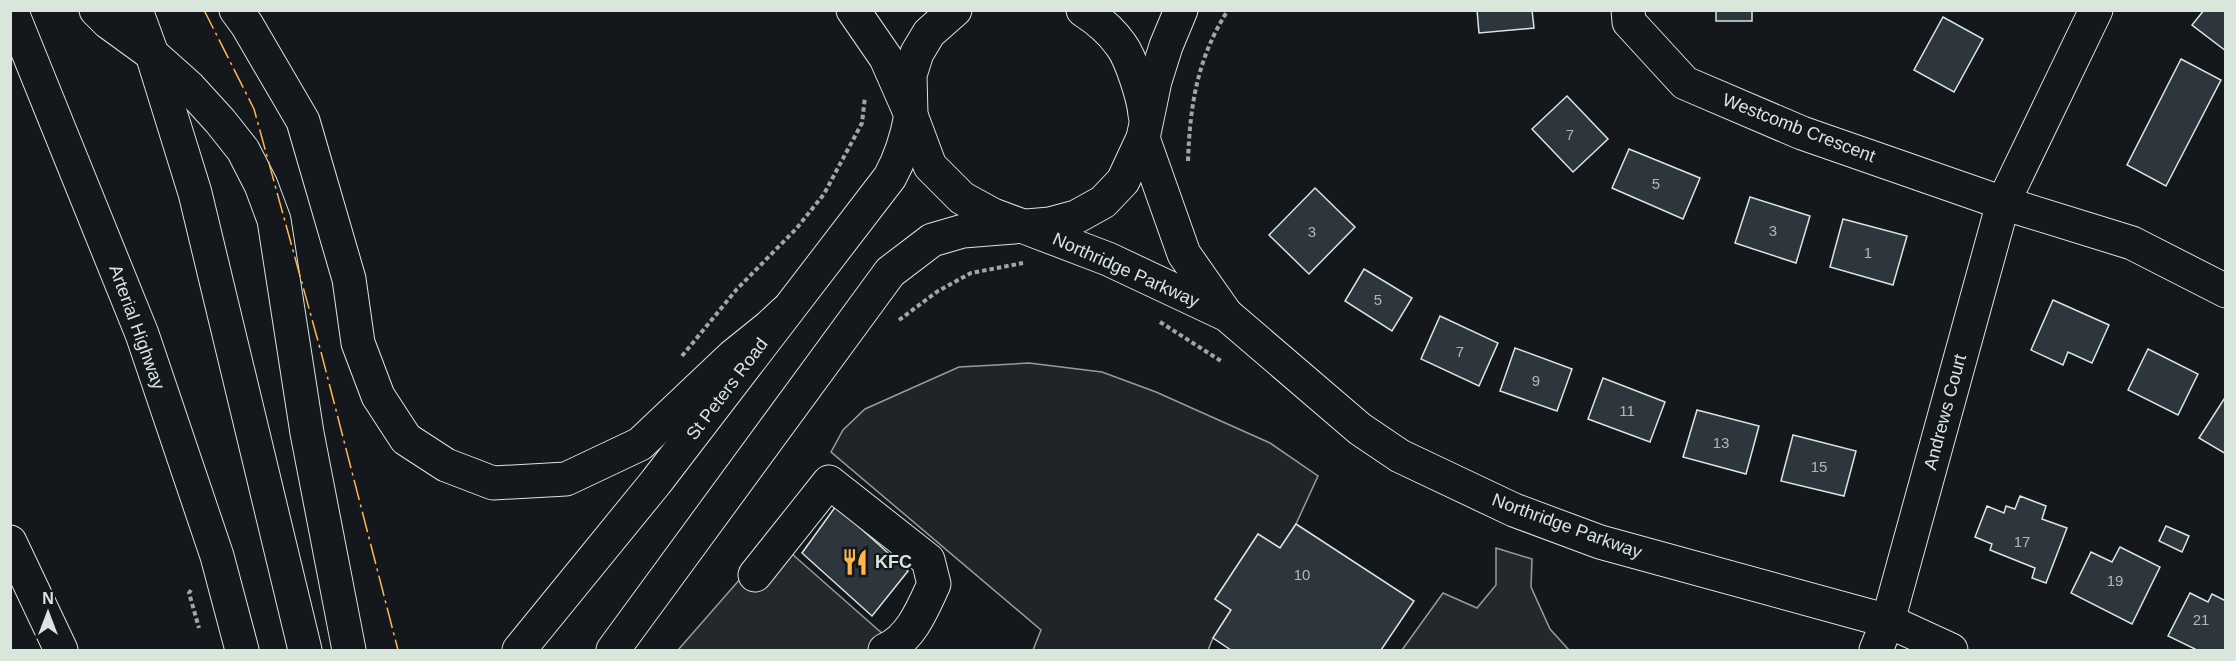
<svg xmlns="http://www.w3.org/2000/svg" width="2236" height="661" viewBox="0 0 2236 661" font-family="Arial,sans-serif">
  <rect width="100%" height="100%" fill="#14181c"/>
  <path fill="#202428" stroke="#939e99" stroke-width="1.5" d="M1029 363 1102 372 1156 392 1270 443 1318 476 1296 524 1280 548 1258 534 1215 599 1231 610 1213 638 1208 650H1033L1041 630 831 452 843 430 865 409 959 367Z"/>
  <g fill="#24282b" stroke="#939e99" stroke-width="1.5">
    <path d="M775 539 901 650H678Z"/>
    <path d="M1496 548 1532 559 1531 587 1550 629 1569 650H1402L1443 593 1477 608 1496 585Z"/>
  </g>
  <g fill="#2c363c" stroke="#d8e6dc" stroke-width="1.5">
    <path d="M1477 10H1532L1534 28 1479 33Z"/>
    <rect x="1716" y="10" width="36" height="11"/>
    <path d="M2204 10H2226V51L2192 25Z"/>
    <path d="M1943 17 1983 39 1954 92 1914 70Z"/>
    <path d="M2181 59 2221 80 2166 186 2127 165Z"/>
    <path d="M1567 96 1608 139 1573 172 1532 129Z"/>
    <path d="M1629 149 1700 178 1683 219 1612 188Z"/>
    <path d="M1315 188 1355 227 1309 274 1269 235Z"/>
    <path d="M1750 197 1810 216 1796 263 1735 243Z"/>
    <path d="M1843 219 1907 236 1893 285 1830 267Z"/>
    <path d="M1364 269 1412 298 1392 331 1345 301Z"/>
    <path d="M2053 300 2109 325 2092 363 2068 352 2063 365 2031 350Z"/>
    <path d="M1440 316 1498 343 1479 386 1421 359Z"/>
    <path d="M1515 348 1572 369 1557 411 1500 391Z"/>
    <path d="M2148 349 2198 374 2178 415 2128 390Z"/>
    <path d="M1603 378 1665 402 1650 442 1588 419Z"/>
    <path d="M2226 396V454L2199 438Z"/>
    <path d="M1697 410 1759 426 1746 474 1683 457Z"/>
    <path d="M1793 435 1856 451 1844 496 1781 481Z"/>
    <path d="M2020 496 2046 506 2042 519 2067 528 2046 583 2032 578 2035 568 1990 550 1992 544 1975 537 1987 506 2004 513 2006 506 2015 509Z"/>
    <path d="M836 506 908 571 872 616 802 553Z"/>
    <path d="M1296 524 1414 601 1381 650H1231L1213 638 1231 610 1215 599 1258 534 1280 548Z"/>
    <path d="M2166 526 2189 536 2182 552 2159 541Z"/>
    <path d="M2120 547 2160 567 2132 624 2071 593 2091 552 2112 562Z"/>
    <path d="M2190 593 2208 602 2212 594 2226 601V650H2197L2168 636Z"/>
  </g>
  <g fill="none" stroke-linecap="round" stroke-linejoin="round">
    <defs>
      <g id="minor">
        <path d="M853 10 886 58 911 115"/>
        <path d="M1628 10 1629 22 1685 83 1802 133 2003 203 2132 243 2226 291"/>
        <path d="M1143 138 1184 254 1226 314"/>
        <path d="M1024 227 1108 259 1227 315 1360 429 1400 456 1514 510 1600 542 1888 621 1951 650"/>
        <path d="M10 542 61 650"/>
        <path d="M755 575 829 482 928 560 934 584C923 608 911 639 885 650"/>
        <path d="M1876 650 1888 621 2003 203 2096 10"/>
      </g>
      <g id="major">
        <path d="M955 10 929 33 917 53 910 75 911 115 930 166 962 198 993 215 1020 225"/>
        <path d="M1083 10C1097 19 1112 32 1121 45 1131 58 1144 99 1145 115"/>
        <path d="M519 650 656 482 890 177C901 157 907 137 911 115"/>
        <path d="M613 650 890 272 932 240 963 231 1050 224 1076 217 1103 202 1123 181 1143 138 1155 81 1166 46 1181 10"/>
      </g>
      <g id="highway">
        <path d="M11 10 142 334 217 556 242 650"/>
        <path d="M96 10 108 22 152 54 189 87 220 121 243 150 261 185 274 220 307 433 349 650"/>
        <path d="M136 10 152 54 195 193 305 650"/>
        <path d="M236 10 247 25 303 121 349 279 358 343 378 396 406 439 446 465 493 483 566 479 640 444 733 356 769 327 785 312"/>
      </g>
    </defs>
    <use href="#minor" stroke="#d8e6dc" stroke-width="35"/>
    <use href="#major" stroke="#d8e6dc" stroke-width="35"/>
    <use href="#highway" stroke="#d8e6dc" stroke-width="35"/>
    <g stroke="#9da8a2" stroke-width="4" stroke-dasharray="4.5 3" stroke-linecap="butt">
      <path d="M1188 161C1190 105 1197 59 1228 10"/>
      <path d="M899 320 938 291 971 273 1023 263"/>
      <path d="M1160 322 1221 361"/>
      <path d="M682 356 737 289 796 229 824 194 862 123 865 97"/>
      <path d="M191 590 189 593 199 628"/>
    </g>
    <use href="#minor" stroke="#14181c" stroke-width="33"/>
    <use href="#major" stroke="#14181c" stroke-width="33"/>
    <use href="#highway" stroke="#14181c" stroke-width="33"/>
    <path stroke="#ffb74d" stroke-width="1.5" stroke-dasharray="21 4.5 3 4.5" stroke-linecap="butt" d="M204 10 254 109 321 352 398 650"/>
  </g>
  <defs>
    <symbol id="restaurant-bare" viewBox="-9 -9 18 18"><path d="M-5-6h1v4h1v-4h1v4h1v-4h1v5L-1.5 .5V6h-2V.5L-5-1ZM5-6V6H3V1.5H1.5Q1.5-4 5-6Z" fill="#ffb74d" stroke="#14181c" stroke-width="2.5" paint-order="stroke"/></symbol>
  </defs>
  <g fill-rule="evenodd">
    <use href="#restaurant-bare" x="836" y="543" width="38" height="38"/>
  </g>
  <g text-anchor="middle" dominant-baseline="central" stroke-width="4.5" stroke-linejoin="round" paint-order="stroke">
    <g font-size="15" fill="#adbab4">
      <text x="1570" y="134">7</text>
      <text x="1656" y="183">5</text>
      <text x="1773" y="230">3</text>
      <text x="1312" y="231">3</text>
      <text x="1868" y="252">1</text>
      <text x="1378" y="299">5</text>
      <text x="1460" y="351">7</text>
      <text x="1536" y="380">9</text>
      <text x="1627" y="410">11</text>
      <text x="1721" y="442">13</text>
      <text x="1819" y="466">15</text>
      <text x="2022" y="541">17</text>
      <text x="1302" y="574">10</text>
      <text x="2115" y="580">19</text>
      <text x="2201" y="619">21</text>
    </g>
    <g font-size="18" fill="#d8e6dc" stroke="#14181c">
      <text transform="translate(1799 128) rotate(21)">Westcomb Crescent</text>
      <text transform="translate(1126 270) rotate(24)">Northridge Parkway</text>
      <text transform="translate(137 327) rotate(70)">Arterial Highway</text>
      <text transform="translate(727 389) rotate(-53)">St Peters Road</text>
      <text transform="translate(1945 412) rotate(-75)">Andrews Court</text>
      <text transform="translate(1567 526) rotate(20)">Northridge Parkway</text>
    </g>
    <g font-size="18" font-weight="bold" fill="#d8e6dc" stroke="#14181c" text-anchor="start">
      <text x="875" y="562">KFC</text>
    </g>
  </g>
  <rect width="2236" height="661" fill="none" stroke="#d8e6dc" stroke-width="24"/>
  <g transform="translate(48 613)" stroke="#14181c" stroke-width="4.5" paint-order="stroke">
  <path d="M0-4.5L10 22L0 15L-10 22Z" fill="#d8e6dc"/>
  <text y="-9" font-size="16" font-weight="bold" text-anchor="middle" fill="#d8e6dc">N</text>
  </g>
</svg>
